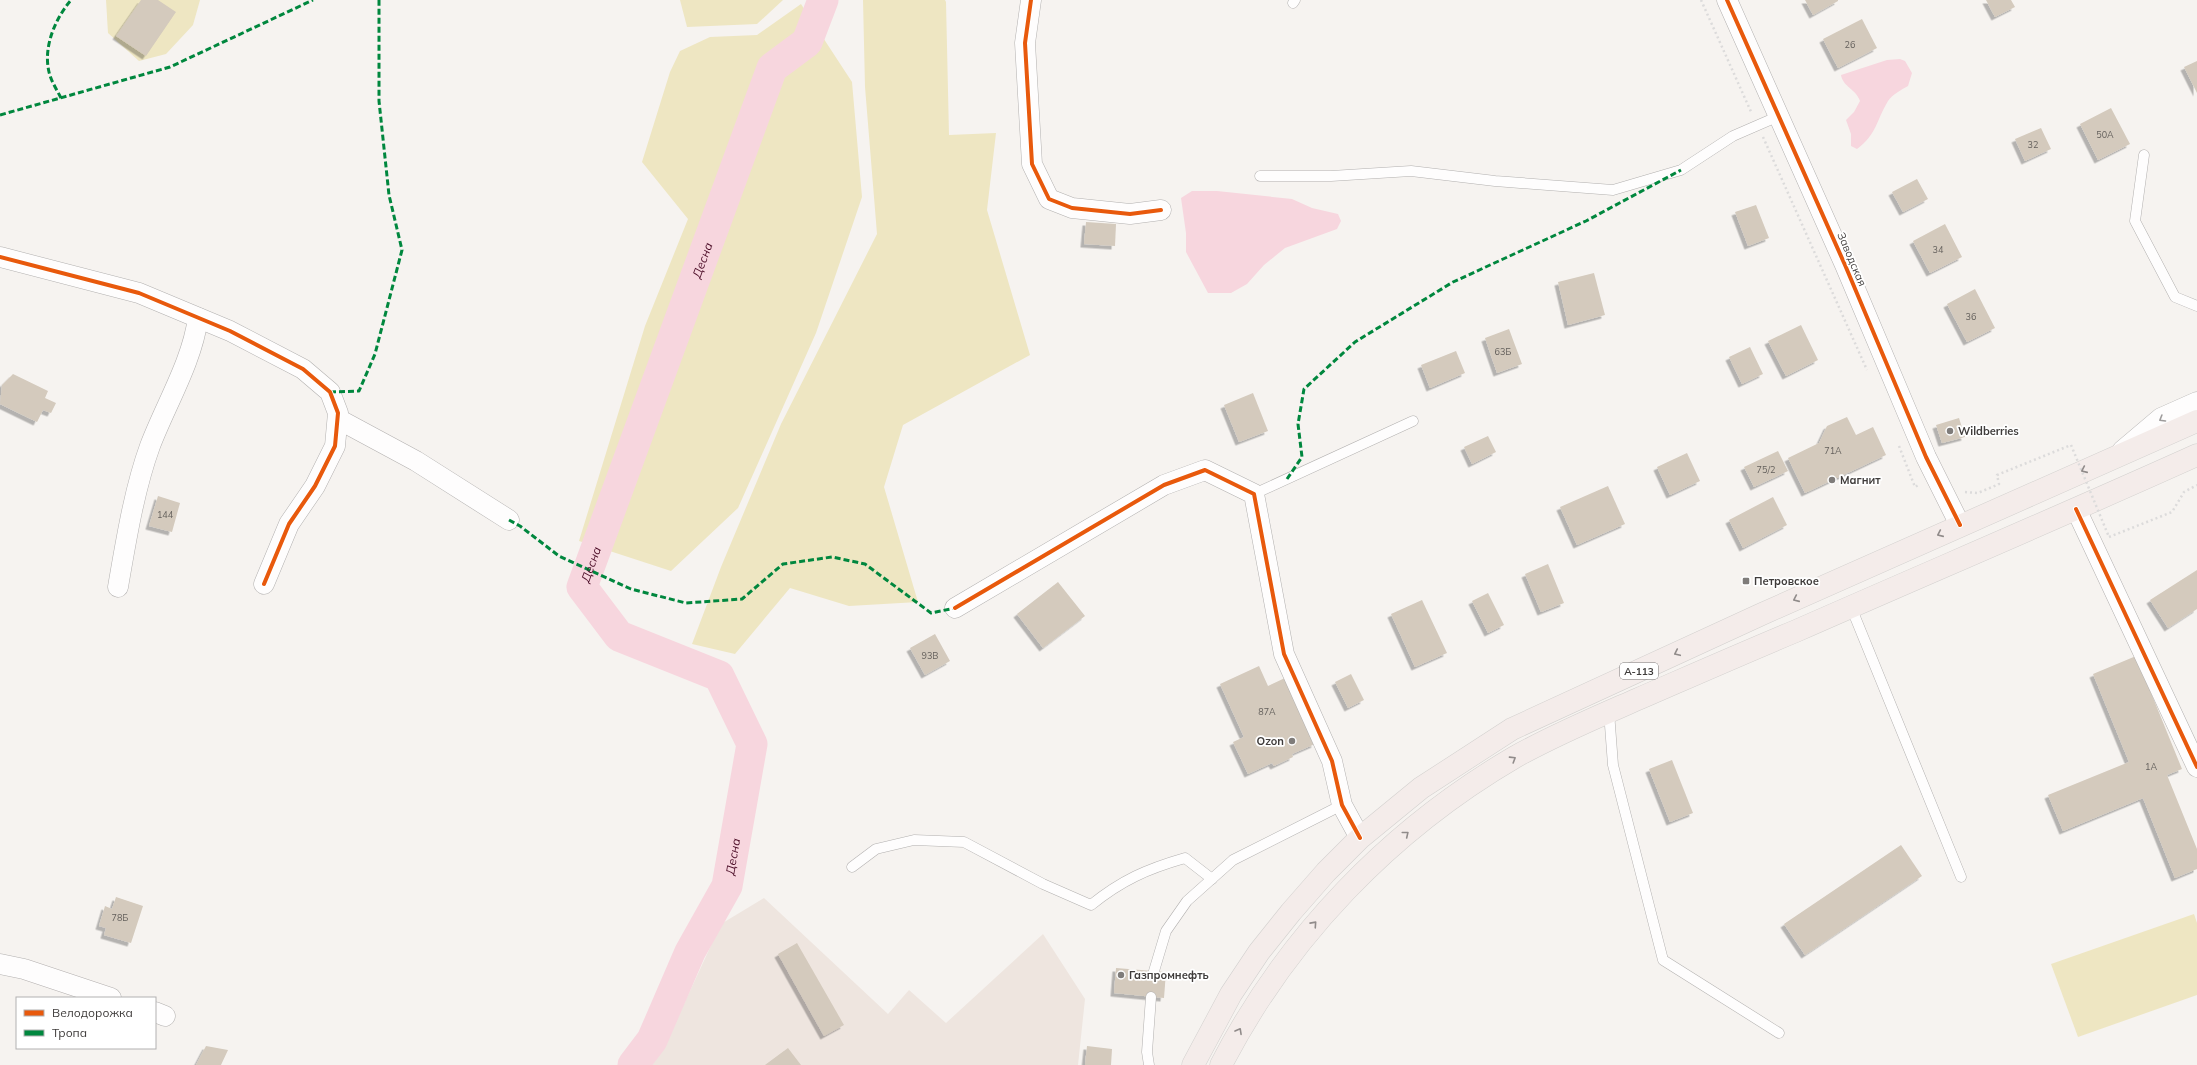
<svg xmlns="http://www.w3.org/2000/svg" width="2197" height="1065" viewBox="0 0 2197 1065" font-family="Mulish,sans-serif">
  <defs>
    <filter id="shadow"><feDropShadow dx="-3.5" dy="3.5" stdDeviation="0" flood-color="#0004"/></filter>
  </defs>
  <rect width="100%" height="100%" fill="#f6f3f0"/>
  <path fill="#eee5df" d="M764 898 888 1014 909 990 946 1023 1043 934 1085 999 1078 1065H651L664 1047 721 924Z"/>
  <g fill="#eee6c2">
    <path d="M106 0H200L193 25 166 54 139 61 108 33Z"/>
    <path d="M680 0H783L757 24 687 27Z"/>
    <path d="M863 0H945L946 2 949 135 996 133 987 210 1030 355 903 425 884 487 918 602 849 606 790 588 735 654 692 644 721 567 781 424 877 234 865 87Z"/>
    <path d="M801 4 852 82 862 197 816 333 738 508 671 571 579 541 645 326 688 219 642 162 670 72 680 51 710 37 757 35Z"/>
    <path d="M2194 914 2197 923V995L2078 1037 2051 964Z"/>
  </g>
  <g fill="#f7d6de">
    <path d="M1900 59 1905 61 1912 73 1908 86C1901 90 1893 94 1888 101 1876 121 1877 134 1857 149L1851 146V134L1846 120 1854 112 1860 101C1856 89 1843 87 1841 75L1887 60Z"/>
    <path d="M1192 191H1217L1292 199 1312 208 1338 214 1341 221 1337 229 1285 248 1264 265 1247 284 1231 293H1208L1186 252V233L1181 198Z"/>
  </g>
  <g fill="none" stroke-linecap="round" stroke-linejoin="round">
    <path stroke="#f7d6de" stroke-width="31" id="s1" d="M633 1065 652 1040 690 952 727 886 752 744 719 676 619 636 582 587 772 68 807 42 823 0"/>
  </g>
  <g fill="#d4cabd" filter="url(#shadow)">
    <path d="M141 0H158L176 12 146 56 116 36Z"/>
    <path d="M1805 0H1838V1L1813 15Z"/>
    <path d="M1986 0H2011L2015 7 1995 17Z"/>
    <path d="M1862 19 1877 48 1838 68 1823 39Z"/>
    <path d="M2197 61V93L2184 67Z"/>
    <path d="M2111 108 2130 144 2098 160 2080 124Z"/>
    <path d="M2041 128 2051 149 2025 161 2015 139Z"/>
    <path d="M1917 179 1928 199 1903 212 1892 192Z"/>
    <path d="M1756 205 1769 238 1748 246 1735 212Z"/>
    <path d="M1086 222 1116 224 1115 246 1084 244Z"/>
    <path d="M1945 224 1962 257 1930 273 1913 241Z"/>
    <path d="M1594 273 1605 315 1568 325 1558 282Z"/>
    <path d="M1975 289 1995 328 1967 342 1947 304Z"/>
    <path d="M1801 325 1818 360 1786 376 1768 341Z"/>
    <path d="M1509 329 1522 364 1497 373 1485 338Z"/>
    <path d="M1750 347 1763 374 1742 384 1729 357Z"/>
    <path d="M1456 351 1465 373 1430 388 1421 365Z"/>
    <path d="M13 374 48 391 45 398 56 403 51 413 43 410 37 422 0 404 2 385Z"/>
    <path d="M1253 393 1268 431 1239 442 1224 405Z"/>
    <path d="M1847 417 1856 435 1873 427 1886 455 1805 493 1788 458 1819 443 1827 426Z"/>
    <path d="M1959 418 1965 437 1942 443 1936 425Z"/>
    <path d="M1488 436 1496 452 1472 464 1464 447Z"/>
    <path d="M1778 451 1788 471 1754 487 1744 467Z"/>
    <path d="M1687 453 1700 481 1670 495 1657 467Z"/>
    <path d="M1608 486 1625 524 1577 545 1560 507Z"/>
    <path d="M158 496 180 503 172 532 149 526Z"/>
    <path d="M1773 497 1787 525 1743 548 1729 520Z"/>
    <path d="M1548 564 1564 603 1541 612 1525 574Z"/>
    <path d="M2197 570V609L2168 628 2150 600Z"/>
    <path d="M1058 582 1085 616 1043 648 1017 614Z"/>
    <path d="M1488 593 1504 625 1488 633 1472 601Z"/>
    <path d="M1422 600 1447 653 1415 667 1391 614Z"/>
    <path d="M935 634 950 661 925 675 910 648Z"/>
    <path d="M2136 656 2182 769 2167 775 2197 849V869L2175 878 2143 798 2063 831 2048 795 2129 762 2093 674Z"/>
    <path d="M1259 666 1268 686 1285 678 1315 744 1292 754 1293 757 1274 766 1272 763 1248 774 1233 742 1244 737 1220 684Z"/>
    <path d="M1351 674 1364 700 1348 708 1335 682Z"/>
    <path d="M1672 760 1693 813 1670 822 1649 769Z"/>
    <path d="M1901 845 1922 876 1805 955 1784 924Z"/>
    <path d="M116 897 143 906 131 943 104 935 106 928 99 926 105 906 112 909Z"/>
    <path d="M797 943 844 1025 824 1036 778 954Z"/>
    <path d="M1116 968 1166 972 1164 998 1114 993Z"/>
    <path d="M206 1046 228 1050 221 1065H196Z"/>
    <path d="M1087 1046 1112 1049 1111 1065H1085Z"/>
    <path d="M788 1048 801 1065H765Z"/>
  </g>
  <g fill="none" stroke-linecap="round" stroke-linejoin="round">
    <defs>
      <g id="service">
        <path d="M1293 3 1295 0"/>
        <path d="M2144 155 2135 221 2175 297 2197 306"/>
        <path d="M1260 176H1331L1411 171 1495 181 1613 190 1681 170 1733 136 1779 116"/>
        <path d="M1254 494 1413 421"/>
        <path d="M1851 607 1961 877"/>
        <path d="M1609 712 1613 765 1663 960 1779 1033"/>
        <path d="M852 867 876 849 914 840 964 842 1043 884 1091 905C1122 880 1147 869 1185 858L1212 879"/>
        <path d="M1154 971 1166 931 1187 901 1233 860 1342 805"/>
        <path d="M1149 1065 1147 1052 1151 997"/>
      </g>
      <g id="minor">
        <path d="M1031 0 1025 43 1032 164 1049 199 1072 208 1130 214 1161 210"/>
        <path d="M1727 0 1845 265 1926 457 1960 525"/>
        <path d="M0 257 139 293 230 331 303 369 330 392 338 413 335 446 315 486 289 524 264 584"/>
        <path d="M338 419 416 461 509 520"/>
        <path d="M2122 451 2161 418 2197 402"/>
        <path d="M2076 509 2197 767"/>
        <path d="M118 587C126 541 134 490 150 446 166 404 192 362 198 318"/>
        <path d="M955 608 1164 485 1205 470 1254 494 1284 654 1332 761 1342 805 1360 838"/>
        <path d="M0 964 24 969 111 998"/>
        <path d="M155 1012 165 1016"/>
      </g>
      <g id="trunk">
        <path d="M1193 1065 1231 994 1259 952 1291 912 1326 872 1360 838 1421 788 1512 729 1762 614 2197 421"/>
        <path d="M1221 1065C1287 937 1390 830 1515 757 1554 735 1597 717 1638 699 1691 676 1743 653 1796 631 1930 572 2064 515 2197 455"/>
      </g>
    </defs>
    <use href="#service" stroke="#b2b0af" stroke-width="11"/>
    <use href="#minor" stroke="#b2b0af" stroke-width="21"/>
    <use href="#trunk" stroke="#d2d0ce" stroke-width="23"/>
    <g stroke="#dcdbdb" stroke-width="2.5" stroke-dasharray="2 3" stroke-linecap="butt">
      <path d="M1701 0 1752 114"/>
      <path d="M1763 137 1867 370"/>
      <path d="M1899 446 1915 487 1920 484"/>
      <path d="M1965 492 1978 493 1999 484 1997 475 2071 445"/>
      <path d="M2109 537 2172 512 2184 492 2197 485"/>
    </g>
    <use href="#service" stroke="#fefdfd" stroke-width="10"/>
    <use href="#minor" stroke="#fefdfd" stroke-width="20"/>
    <use href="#trunk" stroke="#f4ecea" stroke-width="22"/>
    <path stroke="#dcdbdb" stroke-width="2.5" stroke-dasharray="2 3" stroke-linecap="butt" d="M2071 445 2109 537"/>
    <g stroke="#00873e" stroke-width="3" stroke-dasharray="6 3" stroke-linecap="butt">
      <path d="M61 98C57 90 51 81 49 72 43 47 55 19 71 0"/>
      <path d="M0 115 170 67 313 0"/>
      <path d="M330 392 359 391 375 354 402 250 389 195 379 101V0"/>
      <path d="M1287 479 1302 457 1298 424 1304 389 1355 342 1453 282 1586 221 1681 170"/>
      <path d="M509 520 520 526 559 556 631 589 686 603 742 599 783 564 832 557 865 564 931 613 955 608"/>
    </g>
    <defs>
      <g id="cycleway">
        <path d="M1031 0 1025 43 1032 164 1049 199 1072 208 1130 214 1161 210"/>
        <path d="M1727 0 1845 265 1926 457 1960 525"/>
        <path d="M0 257 139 293 230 331 303 369 330 392 338 413 335 446 315 486 289 524 264 584"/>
        <path d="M2076 509 2197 767"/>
        <path d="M955 608 1164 485 1205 470 1254 494 1284 654 1332 761 1342 805 1360 838"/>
      </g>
    </defs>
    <use href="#cycleway" stroke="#fff" stroke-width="6"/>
    <use href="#cycleway" stroke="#e8590c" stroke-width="4"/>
  </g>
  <defs><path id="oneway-chevron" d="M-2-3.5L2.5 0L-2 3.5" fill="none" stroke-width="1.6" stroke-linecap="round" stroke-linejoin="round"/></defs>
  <use stroke="#9e9c9c" href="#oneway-chevron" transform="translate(2162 419) rotate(149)"/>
  <g stroke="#908b8a">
    <use href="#oneway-chevron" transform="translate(2084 470) rotate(156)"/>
    <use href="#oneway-chevron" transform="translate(1940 534) rotate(156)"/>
    <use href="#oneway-chevron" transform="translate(1796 599) rotate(156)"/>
    <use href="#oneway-chevron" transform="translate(1677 653) rotate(155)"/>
    <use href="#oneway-chevron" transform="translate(1513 759) rotate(-32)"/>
    <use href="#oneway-chevron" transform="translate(1406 834) rotate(-39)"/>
    <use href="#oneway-chevron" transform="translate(1314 924) rotate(-48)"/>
    <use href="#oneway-chevron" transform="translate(1239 1031) rotate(-61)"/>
  </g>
  <g fill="#7f7c7a" stroke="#fff" stroke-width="1.5">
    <circle cx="1950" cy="431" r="4"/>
    <circle cx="1832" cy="480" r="4"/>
    <rect x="1742" y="577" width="8" height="8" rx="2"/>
    <circle cx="1292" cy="741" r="4"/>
    <circle cx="1121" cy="975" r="4"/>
  </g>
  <g text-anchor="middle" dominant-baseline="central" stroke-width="3.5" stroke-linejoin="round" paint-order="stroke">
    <g font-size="9" fill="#64605c">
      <text x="1850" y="44">26</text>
      <text x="2105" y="134">50А</text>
      <text x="2033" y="144">32</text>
      <text x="1938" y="249">34</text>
      <text x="1971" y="316">36</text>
      <text x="1503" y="351">63Б</text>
      <text x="1833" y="450">71А</text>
      <text x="1766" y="469">75/2</text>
      <text x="165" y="514">144</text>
      <text x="930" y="655">93В</text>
      <text x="1267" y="711">87А</text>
      <text x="2151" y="766">1А</text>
      <text x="120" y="917">78Б</text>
    </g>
    <rect fill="#fff" stroke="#797676" stroke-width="1" x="1620" y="663" width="38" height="16" rx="3"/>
    <g font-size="10" font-weight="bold" fill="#3f3c3b">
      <text x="1639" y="671">А-113</text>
    </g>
    <g font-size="11" fill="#3f3c3b" stroke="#fff">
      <text transform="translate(1852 259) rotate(67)">Заводская</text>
    </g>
    <g font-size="11" font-weight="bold" fill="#3f3c3b" stroke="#fff" text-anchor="start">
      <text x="1958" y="431">Wildberries</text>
      <text x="1840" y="480">Магнит</text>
      <text x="1754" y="581">Петровское</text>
      <text x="1284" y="741" text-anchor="end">Ozon</text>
      <text x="1129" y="975">Газпромнефть</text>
    </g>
    <g font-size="12" font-style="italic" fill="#4b0c26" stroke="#fff">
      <text stroke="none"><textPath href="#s1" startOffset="940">Десна</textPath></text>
      <text stroke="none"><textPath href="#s1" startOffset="616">Десна</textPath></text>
      <text stroke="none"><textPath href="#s1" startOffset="233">Десна</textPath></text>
    </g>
  </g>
  <rect x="16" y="997" width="140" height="52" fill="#ffffff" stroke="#b2b1b1"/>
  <rect x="24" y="1010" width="20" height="6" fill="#e8590c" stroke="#b2b1b1"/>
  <text x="52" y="1017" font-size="12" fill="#3f3c3b">Велодорожка</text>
  <rect x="24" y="1030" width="20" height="6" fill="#00873e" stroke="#b2b1b1"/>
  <text x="52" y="1037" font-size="12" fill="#3f3c3b">Тропа</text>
</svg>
